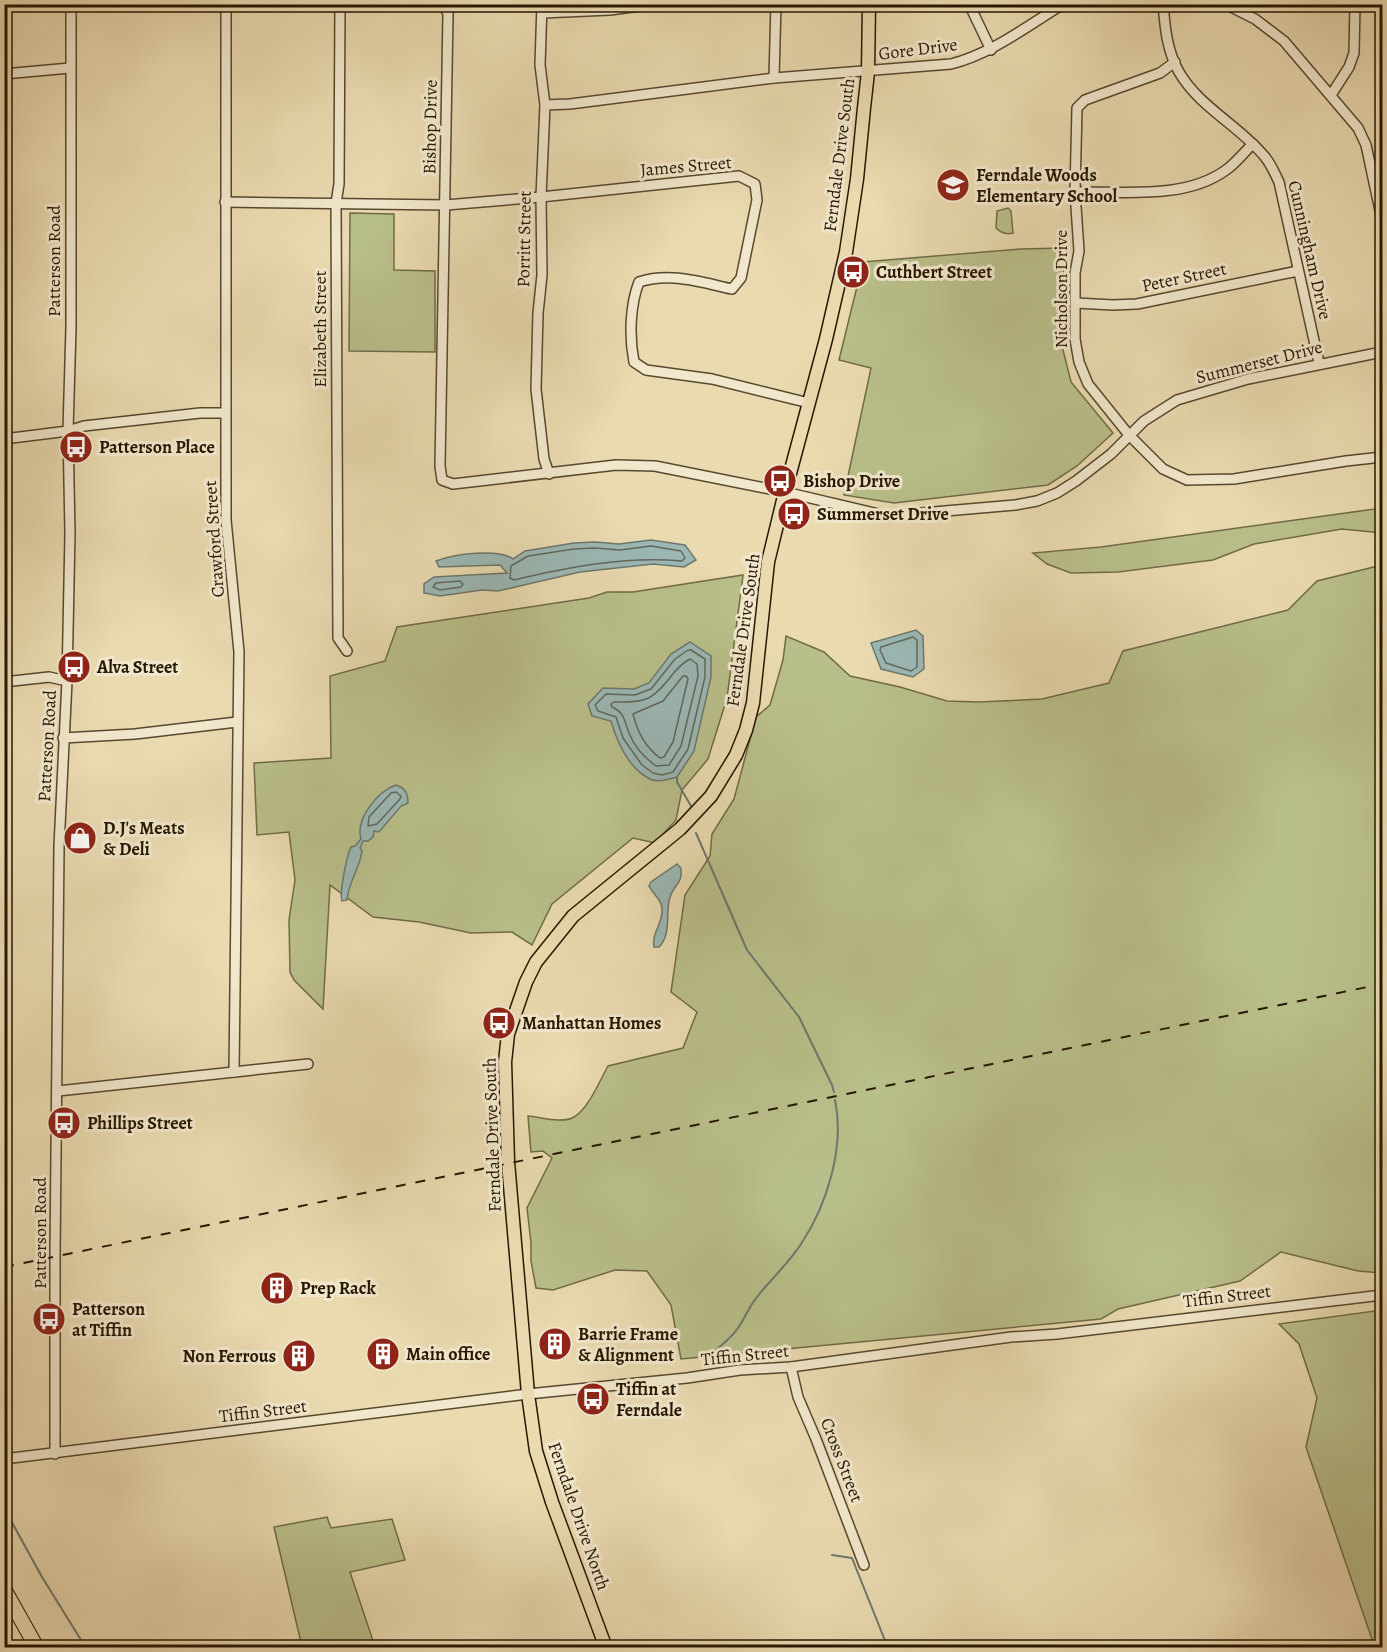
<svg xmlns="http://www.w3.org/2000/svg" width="1387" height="1652" viewBox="0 0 1387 1652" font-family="Alegreya,serif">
  <rect width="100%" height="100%" fill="#eadab0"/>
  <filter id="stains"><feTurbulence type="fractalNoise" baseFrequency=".00333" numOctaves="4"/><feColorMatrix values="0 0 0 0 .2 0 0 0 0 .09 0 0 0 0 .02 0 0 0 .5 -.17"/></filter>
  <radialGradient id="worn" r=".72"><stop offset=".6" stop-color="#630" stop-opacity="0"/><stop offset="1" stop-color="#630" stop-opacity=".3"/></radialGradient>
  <g fill="#b9bf8a" stroke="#706b46" stroke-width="1.5">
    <path d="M1008 208 1011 211 1013 233C1006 235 1001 233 996 228L997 211Z"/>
    <path d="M350 213 394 214V270L435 271V352L349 351Z"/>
    <path d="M1064 248 1063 350 1071 382 1113 433 1077 466 1048 485 894 503 844 495 871 368 839 360 863 262 1020 249Z"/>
    <path d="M1382 508V533L1342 529 1254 544 1213 560 1118 572 1071 573 1047 564 1033 553 1101 547Z"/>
    <path d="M1382 565V1273L1358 1271 1281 1252 1240 1281 1118 1309 1101 1319 681 1359 671 1305 647 1271 615 1270 553 1290 536 1288 531 1261V1243L527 1208 552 1158 543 1151 531 1152 528 1116C541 1117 562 1124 574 1117 589 1108 600 1080 608 1066L683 1048 697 1012 671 992 685 895 710 856 712 834 734 799 756 717 770 705 783 660 786 636 824 652 850 676 900 687 947 701 979 702 1042 699 1109 683 1123 651 1288 610 1317 581Z"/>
    <path d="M743 575 727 698 708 759 682 790 676 820 655 843 633 838 552 904 532 945 512 932 471 933 419 922 373 917 330 885 323 1009 294 980 290 972 289 920 295 880 289 832 257 835 254 763 331 758 330 676 385 661 397 627 589 598 607 592H633Z"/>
    <path d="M1382 1310V1647L1375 1648 1306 1447 1317 1398 1299 1344 1279 1324Z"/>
    <path d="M327 1517 331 1528 392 1519 405 1560 350 1572 375 1647H302L274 1527Z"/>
  </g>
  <g fill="#9bb8b5" stroke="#6c786d" stroke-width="1.5">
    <path d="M651 540 685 545 696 560 684 567 653 564 580 572 498 591 482 590 440 596 424 593V584L434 577 507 573 500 565 439 567 436 561C454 554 498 548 513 559L525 551 574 543 595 542 619 544Z"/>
    <path d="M916 630 923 636 924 669 913 677 881 669 871 643Z"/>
    <path d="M690 642 711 656V677L694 751 677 777C669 779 658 783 650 779 629 769 617 742 611 721L592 716 588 704 603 688 634 689 649 683 671 654Z"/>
    <path d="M396 785C405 788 408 793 408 803L401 806 379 832 374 831 373 837 368 841H363L360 848 362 851C360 868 348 883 347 900L342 901C339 893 347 855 351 847L355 846 361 839C355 819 378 791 396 785Z"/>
    <path d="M677 864 681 868C683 884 674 884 670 897 665 913 672 934 659 947H654C651 933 664 922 662 908 661 898 653 895 649 886L651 882Z"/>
  </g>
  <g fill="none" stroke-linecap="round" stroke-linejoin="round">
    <g stroke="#60685c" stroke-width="1.5">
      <path d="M651 546 681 551 685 558 682 561C626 556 568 567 514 580L510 578 511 566 528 556 574 549 595 548 620 550Z"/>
      <path d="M460 581 463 584 461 587 440 590 433 587 436 583Z"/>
      <path d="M913 637 917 640V667L911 671 886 663 880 650 881 647Z"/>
      <path d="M688 650H691L705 659V677L688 749 673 772 662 775 653 773 642 765 623 738 616 717 598 711 595 705 606 694 635 695 651 689 675 659Z"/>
      <path d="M690 659 697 664 698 676 681 746 669 765 656 766C645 758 635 748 630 735 624 723 626 713 612 707L611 704 614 702C646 703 653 700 672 675 678 668 682 663 690 659Z"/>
      <path d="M683 676H686L688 679 673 742 664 757 660 758C645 747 637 731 633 714L663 701Z"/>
      <path d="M396 792 401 796 400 799 377 824 368 826 369 817 391 793Z"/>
    </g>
    <g stroke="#6c786d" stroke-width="2">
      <path d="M677 777V782L691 806"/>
      <path d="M696 833 747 950 799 1017 832 1085 834 1092"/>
      <path d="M706 1366C715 1346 727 1344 738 1328 743 1321 747 1312 752 1304 766 1283 787 1266 801 1244 827 1205 845 1147 835 1100"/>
      <path d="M4 1508 42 1577 86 1648"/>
      <path d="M832 1555 852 1558 888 1648"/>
    </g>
    <defs>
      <g id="minor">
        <path d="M226 4V520L239 652 234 1072"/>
        <path d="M340 4 339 184 336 203 338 638 347 651"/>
        <path d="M444 4 448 14 440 466 442 480 453 484 616 465 655 466 785 492 887 516 1015 505 1037 501 1057 493 1076 481 1111 454 1144 421 1177 400 1248 379 1382 352"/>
        <path d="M542 4 540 65 545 105 541 197 542 275 538 313 536 389 544 459 549 474"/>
        <path d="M969 4 991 50"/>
        <path d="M1163 4C1165 28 1167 51 1179 72 1199 107 1240 126 1265 157 1271 164 1275 174 1279 182L1319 363"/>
        <path d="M1225 4 1255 19 1284 41 1358 128 1366 145 1382 220"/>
        <path d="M542 13 610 10 655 4"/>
        <path d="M1175 62 1160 73 1085 100 1077 108 1075 192 1079 251 1075 273V339L1079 362 1088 384 1129 435 1163 469 1187 480 1234 479 1346 461 1382 457"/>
        <path d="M4 74 70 68"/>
        <path d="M774 78 776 4"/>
        <path d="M1331 95 1349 67 1354 53 1355 4"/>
        <path d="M545 105 570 104 774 78 951 64C990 54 1023 29 1057 8L1067 4"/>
        <path d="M1075 192C1123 191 1185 200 1226 170 1236 163 1244 152 1253 144"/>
        <path d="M225 202 446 205 541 197 739 176 755 184 757 200 741 278 732 289C700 282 670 272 639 282 630 305 629 337 634 362L646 370 712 379 809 403"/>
        <path d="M1076 303 1113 305 1137 304 1298 271"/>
        <path d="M4 439 68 431 84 426 200 413H225"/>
        <path d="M4 682 49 677 67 681"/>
        <path d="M63 738 135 734 237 722"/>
        <path d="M58 1091 308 1064"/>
        <path d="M791 1367 798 1397 816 1439 864 1565"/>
        <path d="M55 1454V1255L59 847 67 681 70 533 68 431 71 327V4"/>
        <path d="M4 1459 528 1394 687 1378 740 1370 791 1367 1011 1337 1057 1334 1382 1295"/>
      </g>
      <path id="major" d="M606 1648 552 1502 536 1451 528 1394 508 1162 505 1062 508 1034 526 982 536 962 573 916 680 829 711 796 736 755 746 730 753 703 768 562 785 492 826 339 846 252 857 179 864 108 868 72 869 4"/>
      <path id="highway" d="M4 1589 37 1648"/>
    </defs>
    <use href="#minor" stroke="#57482e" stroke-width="12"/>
    <use href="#major" stroke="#261702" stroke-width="15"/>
    <use href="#highway" stroke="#261702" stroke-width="16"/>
    <use href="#minor" stroke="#f1e7cc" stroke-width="9"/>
    <use href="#major" stroke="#eadab0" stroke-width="12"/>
    <use href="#highway" stroke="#eadab0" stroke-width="14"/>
    <path stroke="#261702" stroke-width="2" stroke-dasharray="10 10" stroke-linecap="butt" d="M4 1267 1382 984"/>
  </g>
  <defs>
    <symbol id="school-disc" viewBox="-11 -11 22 22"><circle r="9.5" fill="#8f2418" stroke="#f1e7cc"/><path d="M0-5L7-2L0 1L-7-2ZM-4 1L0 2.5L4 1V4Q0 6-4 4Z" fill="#fff"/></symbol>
    <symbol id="bus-disc" viewBox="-11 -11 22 22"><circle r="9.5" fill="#8f2418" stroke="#f1e7cc"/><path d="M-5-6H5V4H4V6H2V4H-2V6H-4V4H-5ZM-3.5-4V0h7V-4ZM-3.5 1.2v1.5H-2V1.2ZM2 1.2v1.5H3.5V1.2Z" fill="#fff"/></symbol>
    <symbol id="shop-disc" viewBox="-11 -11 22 22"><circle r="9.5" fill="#8f2418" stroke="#f1e7cc"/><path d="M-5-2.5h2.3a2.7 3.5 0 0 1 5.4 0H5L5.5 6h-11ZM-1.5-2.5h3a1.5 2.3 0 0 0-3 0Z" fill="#fff"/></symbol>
    <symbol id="building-disc" viewBox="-11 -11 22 22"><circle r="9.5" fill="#8f2418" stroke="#f1e7cc"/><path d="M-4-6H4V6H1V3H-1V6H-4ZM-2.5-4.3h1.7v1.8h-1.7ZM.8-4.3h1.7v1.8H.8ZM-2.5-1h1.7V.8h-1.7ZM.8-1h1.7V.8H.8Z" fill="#fff"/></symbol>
  </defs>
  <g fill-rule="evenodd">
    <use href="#school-disc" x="934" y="166" width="38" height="38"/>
    <use href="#bus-disc" x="834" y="253" width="38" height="38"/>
    <use href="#bus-disc" x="57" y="428" width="38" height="38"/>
    <use href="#bus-disc" x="761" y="462" width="38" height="38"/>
    <use href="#bus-disc" x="775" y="495" width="38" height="38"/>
    <use href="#bus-disc" x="55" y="648" width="38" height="38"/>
    <use href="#shop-disc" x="61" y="819" width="38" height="38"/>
    <use href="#bus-disc" x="480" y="1004" width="38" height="38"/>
    <use href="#bus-disc" x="45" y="1104" width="38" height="38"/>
    <use href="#building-disc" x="258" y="1269" width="38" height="38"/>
    <use href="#bus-disc" x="30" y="1300" width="38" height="38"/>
    <use href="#building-disc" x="536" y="1325" width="38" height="38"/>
    <use href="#building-disc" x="364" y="1335" width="38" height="38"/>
    <use href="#building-disc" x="280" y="1337" width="38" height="38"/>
    <use href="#bus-disc" x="574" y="1380" width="38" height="38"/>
  </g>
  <g text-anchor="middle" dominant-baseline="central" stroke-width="6" stroke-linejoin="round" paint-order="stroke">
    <g font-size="18" fill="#261702" stroke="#f1e7cc">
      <text transform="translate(918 49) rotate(-7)">Gore Drive</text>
      <text transform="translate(430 127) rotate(-89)">Bishop Drive</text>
      <text transform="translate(839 155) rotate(-83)">Ferndale Drive South</text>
      <text transform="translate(686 166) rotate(-5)">James Street</text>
      <text transform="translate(524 239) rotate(-89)">Porritt Street</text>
      <text transform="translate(1310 250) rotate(77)">Cunningham Drive</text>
      <text transform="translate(54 261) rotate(-90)">Patterson Road</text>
      <text transform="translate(1184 277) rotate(-12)">Peter Street</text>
      <text transform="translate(1061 289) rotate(-90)">Nicholson Drive</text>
      <text transform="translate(320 329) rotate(-90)">Elizabeth Street</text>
      <text transform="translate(1259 362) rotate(-14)">Summerset Drive</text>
      <text transform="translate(214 539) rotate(-94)">Crawford Street</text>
      <text transform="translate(743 630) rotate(-82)">Ferndale Drive South</text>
      <text transform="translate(47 746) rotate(-87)">Patterson Road</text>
      <text transform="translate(492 1135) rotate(-92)">Ferndale Drive South</text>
      <text transform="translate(40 1233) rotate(-90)">Patterson Road</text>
      <text transform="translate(1227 1296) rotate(-7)">Tiffin Street</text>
      <text transform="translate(745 1355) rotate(-6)">Tiffin Street</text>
      <text transform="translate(263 1411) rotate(-7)">Tiffin Street</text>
      <text transform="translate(842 1460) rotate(69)">Cross Street</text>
      <text transform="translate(579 1516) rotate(71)">Ferndale Drive North</text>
    </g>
    <g font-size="18" font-weight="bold" fill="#261702" stroke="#f1e7cc" text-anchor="start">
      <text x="976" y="175">Ferndale Woods<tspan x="976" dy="21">Elementary School</tspan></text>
      <text x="876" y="272">Cuthbert Street</text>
      <text x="99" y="447">Patterson Place</text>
      <text x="803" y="481">Bishop Drive</text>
      <text x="817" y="514">Summerset Drive</text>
      <text x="97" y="667">Alva Street</text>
      <text x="103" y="828">D.J's Meats<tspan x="103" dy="21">&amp; Deli</tspan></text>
      <text x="522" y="1023">Manhattan Homes</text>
      <text x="87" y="1123">Phillips Street</text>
      <text x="300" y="1288">Prep Rack</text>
      <text x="72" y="1309">Patterson<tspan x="72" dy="21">at Tiffin</tspan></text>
      <text x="578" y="1334">Barrie Frame<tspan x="578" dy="21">&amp; Alignment</tspan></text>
      <text x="406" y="1354">Main office</text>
      <text x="276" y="1356" text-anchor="end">Non Ferrous</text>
      <text x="616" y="1389">Tiffin at<tspan x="616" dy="21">Ferndale</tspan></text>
    </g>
  </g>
  <rect width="1387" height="1652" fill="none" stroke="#eadab0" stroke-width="24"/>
  <rect x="6" y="6" width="1375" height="1640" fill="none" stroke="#261702" stroke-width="3"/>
  <rect x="12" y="12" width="1363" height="1628" fill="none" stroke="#261702" stroke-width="1.5"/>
  <rect width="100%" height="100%" filter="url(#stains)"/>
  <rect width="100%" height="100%" fill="url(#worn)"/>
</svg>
